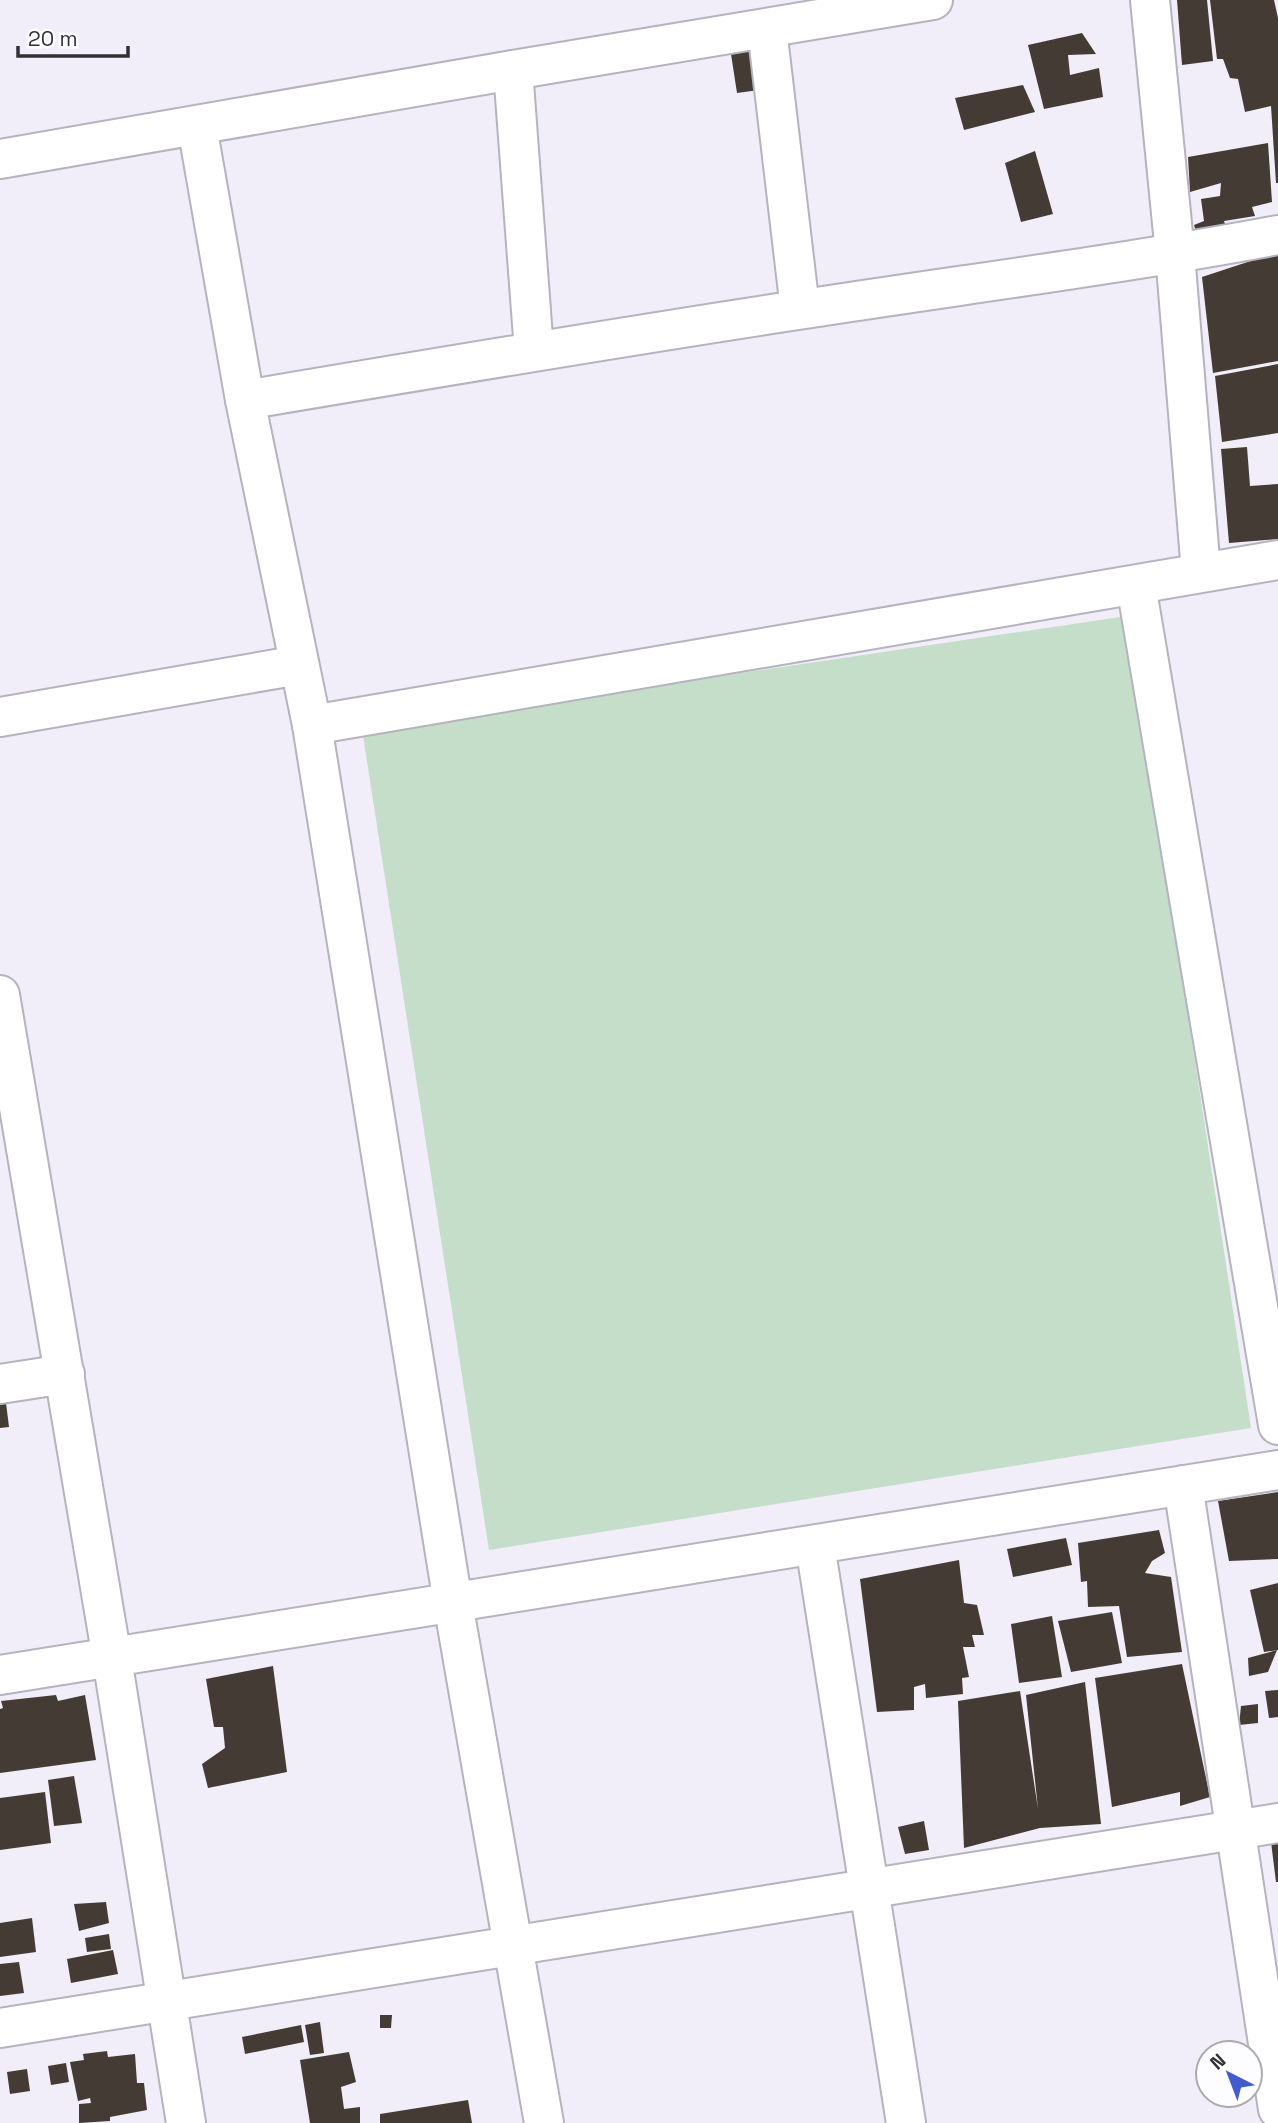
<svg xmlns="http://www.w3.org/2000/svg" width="1278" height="2123" viewBox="0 0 1278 2123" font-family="'Space Grotesk',sans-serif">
  <rect width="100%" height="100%" fill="#f1eefa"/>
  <path fill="#c4dec9" d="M1127 616 1251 1428 489 1550 362 729Z"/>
  <g fill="#433b34">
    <path d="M1177 0H1207L1213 61 1182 65Z"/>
    <path d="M1210 0H1274L1278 18V183H1276L1271 106 1245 112 1238 79 1230 78 1223 59H1217Z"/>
    <path d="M1082 33 1096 54 1068 55 1070 75 1099 68 1103 97 1044 109 1028 45Z"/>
    <path d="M754 50 759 90 737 93 731 54Z"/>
    <path d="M1023 85 1035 112 964 130 955 98Z"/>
    <path d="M1268 143 1272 202 1252 207 1255 216 1224 221 1229 236 1198 238 1194 225 1204 221 1201 199 1220 196 1221 183 1190 192 1188 157Z"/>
    <path d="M1035 151 1053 214 1021 222 1005 163Z"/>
    <path d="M1278 252V361L1213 373 1202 277Z"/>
    <path d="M1278 364V433L1222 442 1215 376Z"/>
    <path d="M1247 447 1250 486 1278 484V539L1229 543 1221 449Z"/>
    <path d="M6 1403 9 1427 0 1428V1404Z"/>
    <path d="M1278 1492V1559L1229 1561 1218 1501Z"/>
    <path d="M1159 1530 1165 1553 1152 1561 1145 1573 1171 1577 1182 1652 1127 1657 1119 1606 1088 1607 1087 1581 1081 1582 1078 1543Z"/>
    <path d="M1066 1538 1072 1565 1013 1577 1007 1549Z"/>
    <path d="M959 1560 964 1603 977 1605 984 1635H972L975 1647H963L969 1677 962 1678 963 1694 926 1698 925 1684 914 1687V1710L877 1712 860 1579Z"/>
    <path d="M1278 1583V1650L1264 1652 1250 1590Z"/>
    <path d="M1112 1612 1122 1663 1071 1672 1058 1621Z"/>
    <path d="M1052 1616 1062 1677 1019 1683 1011 1624Z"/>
    <path d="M1277 1650 1268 1672 1249 1676 1248 1658Z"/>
    <path d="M1182 1664 1210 1797 1180 1806V1792L1112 1807 1095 1678Z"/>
    <path d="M273 1666 287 1772 208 1788 202 1764 225 1748 223 1727H214L206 1679Z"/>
    <path d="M1085 1682 1101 1824 1040 1828 964 1848 958 1701 1020 1691 1038 1809 1026 1695Z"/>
    <path d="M1278 1690V1717L1269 1718 1265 1691Z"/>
    <path d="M56 1695 58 1701 85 1695 96 1760 0 1773V1709L3 1708 1 1701Z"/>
    <path d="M1258 1704V1723L1239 1725 1241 1706Z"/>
    <path d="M74 1776 82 1823 54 1826 48 1780Z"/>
    <path d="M45 1792 51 1843 0 1850V1798Z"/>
    <path d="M924 1821 929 1850 905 1854 898 1827Z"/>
    <path d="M1278 1833V1882H1276L1270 1834Z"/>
    <path d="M106 1902 109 1923 79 1931 74 1904Z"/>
    <path d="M32 1918 36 1952 0 1957V1923Z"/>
    <path d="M109 1934 111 1949 87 1952 85 1938Z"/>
    <path d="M113 1950 118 1974 71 1983 67 1959Z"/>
    <path d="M19 1962 24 1993 0 1996V1964Z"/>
    <path d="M380 2015H392L391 2028H380Z"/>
    <path d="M320 2022 324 2053 310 2055 305 2025Z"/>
    <path d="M301 2025 304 2042 245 2054 242 2037Z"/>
    <path d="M107 2051 108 2057 135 2054 137 2083H144L147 2110 110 2117V2121L79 2123V2104L91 2103 90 2098 78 2101 70 2062 84 2060 83 2054Z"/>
    <path d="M349 2052 356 2082 341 2087 344 2109 360 2107V2123H310L300 2060Z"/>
    <path d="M66 2063 69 2082 51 2085 48 2066Z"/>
    <path d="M27 2069 30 2091 10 2094 7 2072Z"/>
    <path d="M468 2100 472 2123H380V2114Z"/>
  </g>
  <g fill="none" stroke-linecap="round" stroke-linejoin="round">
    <defs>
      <g id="minor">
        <path d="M1150 0 1175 254 1201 572"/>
        <path d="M767 29 800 309"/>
        <path d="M513 70 534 351"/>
        <path d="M197 126 245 400 312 725 453 1603 544 2123"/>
        <path d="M0 159 513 70 933 0"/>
        <path d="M245 400C429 369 613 338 798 310 958 285 1119 265 1278 235"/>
        <path d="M1136 585 1278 1425"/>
        <path d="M0 717 299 665"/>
        <path d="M312 725 1278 560"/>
        <path d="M0 995 112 1658 186 2123"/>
        <path d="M0 1384 65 1374"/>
        <path d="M1183 1485 1278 2109"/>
        <path d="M815 1545 906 2123"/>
        <path d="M0 1675 1278 1470"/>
        <path d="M0 2028 1278 1823"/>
      </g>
    </defs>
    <use href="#minor" stroke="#b5b3be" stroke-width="42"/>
    <use href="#minor" stroke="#fff" stroke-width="38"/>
  </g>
  <g transform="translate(1229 2074) rotate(318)"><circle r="33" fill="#fdfdff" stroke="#ababae" stroke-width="2"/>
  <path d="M0-5L12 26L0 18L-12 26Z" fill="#425bcf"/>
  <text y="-10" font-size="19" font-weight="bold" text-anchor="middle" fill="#313035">N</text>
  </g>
  <path d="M18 46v10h110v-10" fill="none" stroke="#313035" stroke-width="3.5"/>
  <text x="28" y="46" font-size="21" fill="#313035" stroke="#fdfdff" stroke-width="5" paint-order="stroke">20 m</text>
</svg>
